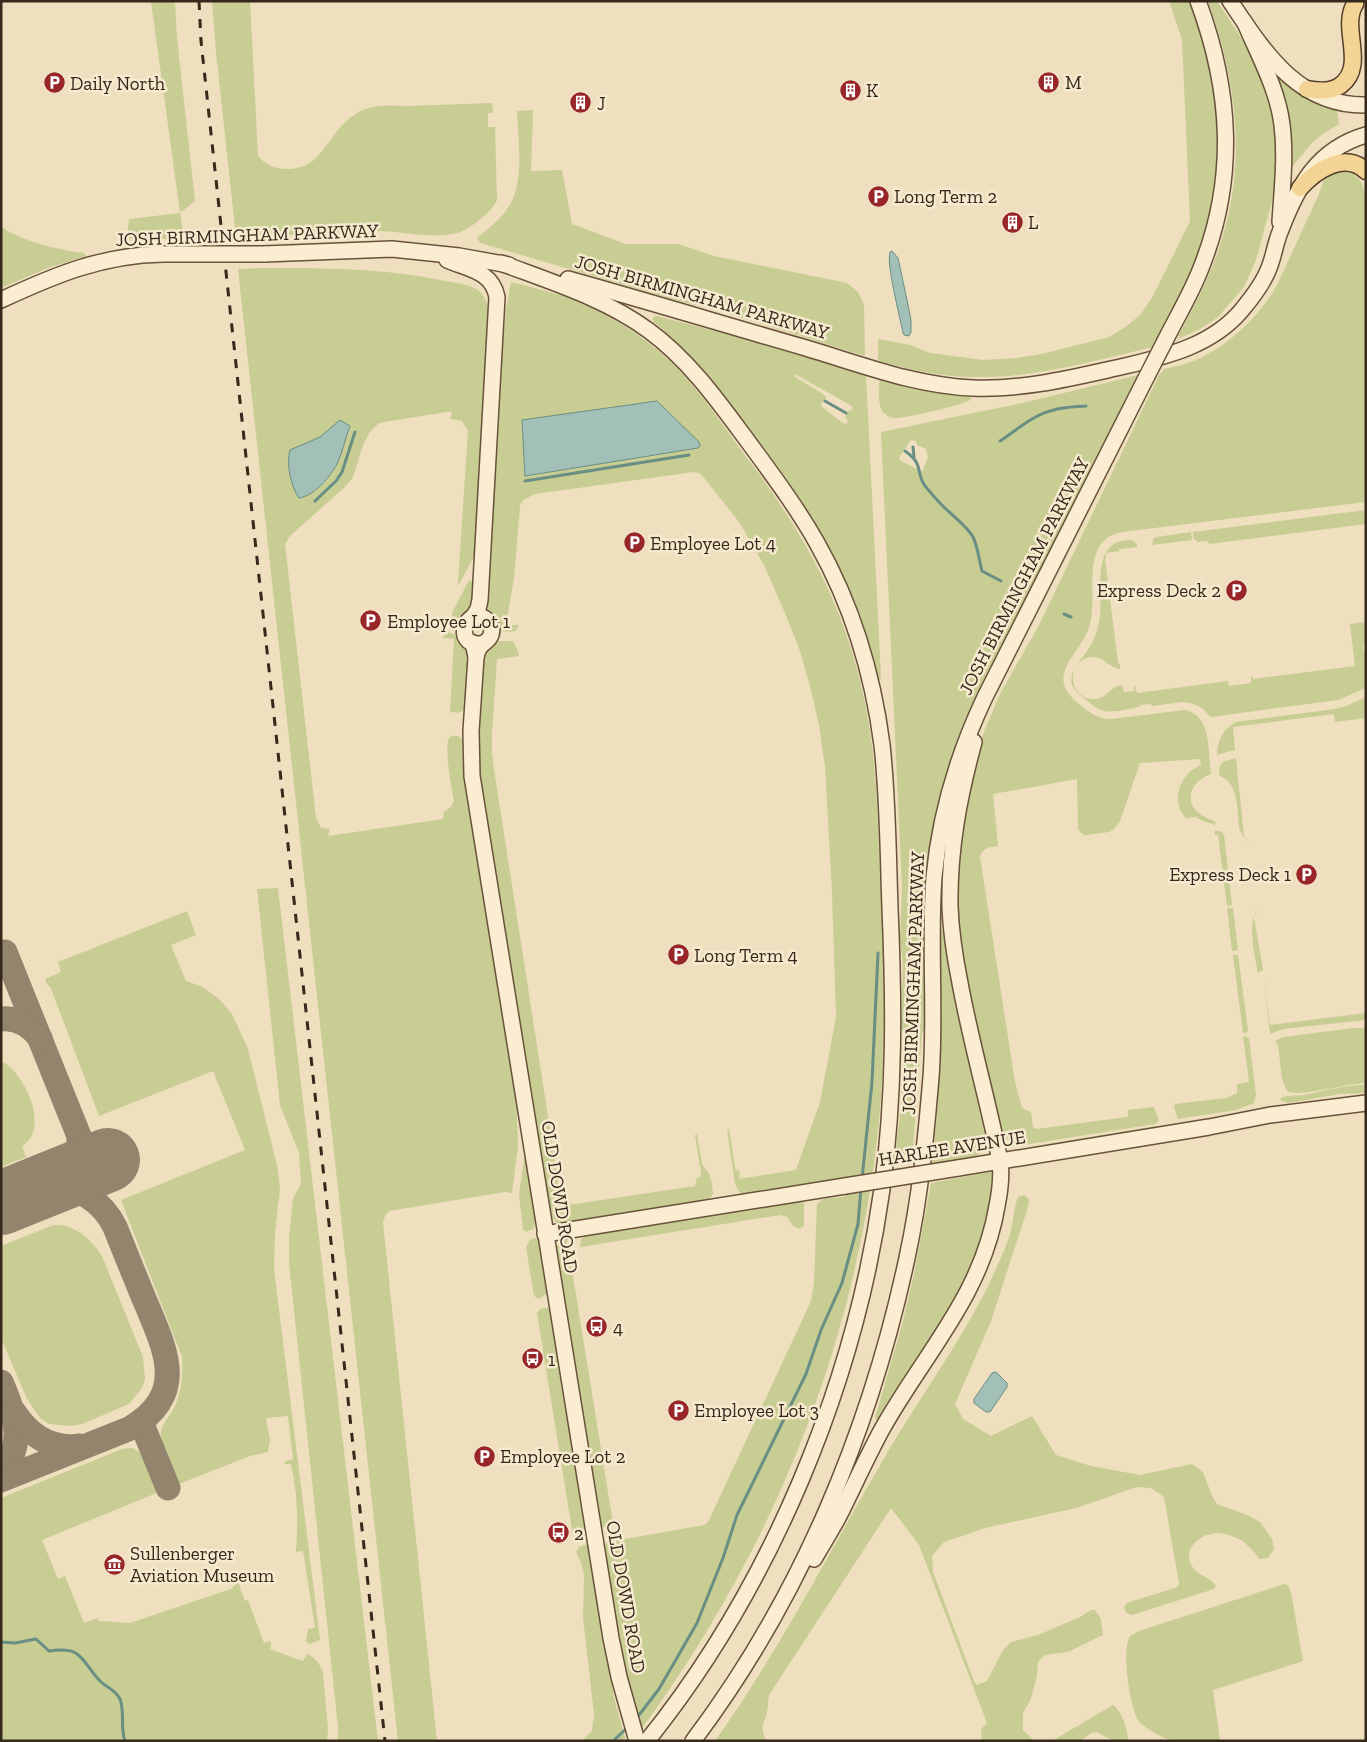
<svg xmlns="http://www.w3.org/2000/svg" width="1367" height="1742" viewBox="0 0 1367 1742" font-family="'Zilla Slab',serif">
  <rect width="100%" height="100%" fill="#efdfbf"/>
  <g fill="#c7cd93" fill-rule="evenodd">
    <path d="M151 1H175L177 38 195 201 180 213 184 239H127L129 219 180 213Z"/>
    <path d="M212 1H250L258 155C269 173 300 173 315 159 333 141 340 118 366 109 379 104 394 106 408 106 436 105 464 104 492 103L493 113H488V127H495L497 200C493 211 469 230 457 233 433 239 406 232 381 231 333 231 284 237 236 237L216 52Z"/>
    <path d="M1169 1H1191L1212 66 1220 146 1210 224 1193 272 1153 347C1072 366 999 389 915 370 903 367 890 365 878 360V339L910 345 930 353 983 360 1017 358 1042 354 1109 337 1127 326 1140 315 1152 298 1190 221 1182 40Z"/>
    <path d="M1208 1H1217L1254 57 1276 111 1277 183 1256 260 1244 287 1218 317 1200 329 1178 339 1180 336H1178C1193 309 1207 282 1217 254 1248 168 1238 85 1208 1Z"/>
    <path d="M1278 77 1337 109 1339 124 1321 135 1311 144 1290 169 1276 79Z"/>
    <path d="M533 110 531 171 562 170 572 224 626 244H678L714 256 847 283 858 292 864 305 865 356 720 311 679 301 480 243 477 238C487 230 497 222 505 212 526 186 518 143 517 111Z"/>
    <path d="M1351 167 1350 172C1362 178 1364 187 1366 200V502L1122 532C1079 540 1098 594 1090 624 1083 653 1042 675 1078 703 1089 712 1097 719 1111 719L1185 710C1212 715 1208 753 1211 774 1193 780 1182 799 1199 813 1204 818 1211 819 1216 822L1214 826 1213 824 1205 822 1196 817 1186 818C1169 801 1181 773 1201 765L1200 759 1140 763 1120 821 1114 829 1109 832 1087 835 1082 834 1078 829 1077 779 993 794 998 846C990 847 982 848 980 857L1015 1082 1022 1108 1031 1112 1033 1127 1036 1129 1127 1117 1128 1116V1110L1154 1107 1159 1121 1155 1124 1017 1146 1007 1139 999 1126 969 1000 957 938V853L975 758 985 729 999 696 1039 625 1160 373H1162L1163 369C1173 367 1184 365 1193 361 1229 346 1260 316 1278 283L1319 194 1325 176Z"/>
    <path d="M1 227C26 243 56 249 84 253L86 256 48 268 1 288Z"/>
    <path d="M264 268C325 268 385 268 445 281 455 283 469 284 478 290 487 297 489 311 492 321L475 555 459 584 458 583 468 431 462 421 450 419 452 412H446L379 423 370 432 363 445 353 477 346 486 290 536 285 544 316 818 321 828 330 829 328 836 443 819 444 812 451 807 454 801C452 790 443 745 450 737 453 735 455 736 458 736L464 741 516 1087 518 1146 512 1193 505 1192 389 1211 385 1216 383 1222 437 1741H398L238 269Z"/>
    <path d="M511 282C527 286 544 290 560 295 609 312 656 342 690 382 711 407 730 435 750 462 813 546 855 627 870 732 878 784 878 838 881 890 884 959 886 1029 881 1098 863 1327 778 1543 642 1728L621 1664 603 1545 608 1542 704 1525 708 1522 811 1301 814 1283 817 1204 823 1199 844 1197 846 1177 832 1179 826 1184 742 1194 738 1190 735 1184 727 1129H729L735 1167 736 1170 740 1171 739 1179 796 1170 820 1102 836 1017 832 892 825 767 819 725 810 686 799 648 785 613 764 565 739 522 701 474 694 472 535 494 523 500 520 506 514 578 506 625H519L516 631C511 632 504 632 500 630 490 623 486 607 485 596L502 352 506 309Z"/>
    <path d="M657 316 738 337 866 374 881 677 880 680H877L839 571 823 537 806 510 714 384 673 339 653 321V317ZM795 374 852 406 853 410 848 411 845 417 847 419 848 423 844 424 822 407 821 404 822 402H825L826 396 795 377Z"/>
    <path d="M1138 375 1137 378H1138L976 696C959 733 946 772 937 811L926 1029 922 1033 912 1160 895 1158 901 1106 904 1031 901 1030 903 965 900 939 902 887 881 432 1018 404ZM911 440 916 441 917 445 926 449 928 457 923 470 921 471 901 461 899 458Z"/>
    <path d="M879 378 943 394 969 396 972 399C963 405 904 419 893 418 889 417 886 415 883 412 877 405 880 387 879 378Z"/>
    <path d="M1366 510V524L1209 544 1208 541 1197 542V540H1194L1193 532Z"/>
    <path d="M1191 532 1192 540 1152 545 1153 539 1156 537Z"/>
    <path d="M1132 540 1136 543 1138 547 1119 549V551L1106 553V559H1105L1118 663 1120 664V669C1109 668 1104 656 1092 657 1064 659 1068 702 1096 699 1107 698 1111 686 1122 685L1124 692 1134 691V686L1135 685 1137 693 1228 681 1229 686 1251 683V677H1253V679L1355 666 1350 624 1366 622V637L1363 648 1366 658V688L1338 700 1211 717 1202 708 1191 703 1182 702 1153 706 1150 704 1140 705 1139 707C1128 709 1111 714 1101 710 1095 708 1090 703 1085 699 1058 681 1077 666 1089 648 1095 638 1099 627 1100 616 1103 588 1090 539 1132 540Z"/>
    <path d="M469 580 472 581C479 598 468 612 460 626L458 627 453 622 452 613Z"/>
    <path d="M448 632C478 642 468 682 466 706 462 714 458 713 450 712L454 639 443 638 445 633Z"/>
    <path d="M497 641H513L517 649 519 656 497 659 492 732V753L495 776 562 1206 695 1186 697 1178 700 1177 701 1173 695 1135 697 1134 702 1164 709 1174 712 1183 713 1194 708 1201 561 1225 556 1222 548 1211 478 781 475 733 484 653 492 643Z"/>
    <path d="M1366 697V718L1335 722 1334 714 1233 727 1235 750 1217 755C1217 741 1223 729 1236 722L1335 709 1346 706Z"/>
    <path d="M1236 758 1244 836 1251 844 1244 837 1240 831C1236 812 1241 785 1220 776 1218 771 1219 766 1223 762Z"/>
    <path d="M1214 831H1221L1224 835 1232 905 1227 906 1218 835H1215Z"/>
    <path d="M278 888 378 1741H338V1727L289 1263V1238L293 1198 301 1184 299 1153 280 1105 257 889Z"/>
    <path d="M1227 908H1233L1238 950 1232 951Z"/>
    <path d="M1257 910 1254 917 1263 970 1258 973C1255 957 1247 923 1257 910Z"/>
    <path d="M187 911 196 935 171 945 186 981 203 987 220 1000 232 1014 248 1049 278 1169 280 1189 275 1233 274 1269 320 1640 309 1644 306 1641 308 1629 315 1628 303 1551 296 1552C298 1518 298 1498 291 1464H284L286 1461 293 1459 288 1416 266 1418 270 1440 268 1452 250 1456 179 1484C174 1471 159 1447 161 1433 162 1423 171 1415 175 1406 182 1390 183 1374 182 1357L121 1200 245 1150 213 1071 99 1116 50 986H48L45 979 61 972 58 962Z"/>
    <path d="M945 930 989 1137C984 1165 954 1160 932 1163 941 1086 943 1009 940 931Z"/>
    <path d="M1233 955H1238L1248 1030 1246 1033H1243Z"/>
    <path d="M1264 979 1270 1025 1366 1013V1020L1283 1029 1270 1034Z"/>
    <path d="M1353 1028H1366V1083C1349 1083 1298 1098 1287 1091L1282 1079 1278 1045 1275 1041 1283 1037Z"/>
    <path d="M1243 1036 1249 1038 1256 1095 1254 1103 1236 1110 1178 1119 1174 1107 1175 1104 1226 1098 1237 1093V1084L1249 1082Z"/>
    <path d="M1 1061C25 1072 51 1130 22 1146L26 1157 1 1167Z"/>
    <path d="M1366 1085V1093L1340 1094 1288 1103 1280 1100 1281 1098C1289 1095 1295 1096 1304 1095 1324 1091 1345 1085 1366 1085Z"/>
    <path d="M1156 1126 1158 1128 1038 1147H1029Z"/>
    <path d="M525 1154 536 1221 533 1229 526 1232 523 1229 519 1195Z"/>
    <path d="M990 1172 993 1173 994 1176 992 1178 988 1213 982 1243 959 1298 880 1421H878L875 1418 902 1325 914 1274 931 1183Z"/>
    <path d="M1024 1195 1029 1199 1028 1207 991 1321 955 1404 963 1419 991 1436 1032 1416 1056 1455 1091 1466 1140 1475 1192 1464 1203 1472 1212 1496 1217 1504 1247 1515 1260 1522 1272 1539 1274 1549 1268 1558 1260 1559C1254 1552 1246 1542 1237 1538 1231 1536 1221 1532 1215 1533 1200 1535 1183 1548 1191 1564 1196 1576 1210 1576 1216 1586L1214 1589 1132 1615 1126 1613 1124 1607 1127 1603 1178 1587 1179 1583 1164 1497 1151 1488 1137 1487 1076 1508 985 1528 944 1542 932 1556 933 1572 974 1681 977 1685 987 1681 1003 1650 1011 1642 1038 1635 1080 1617 1091 1610H1095L1101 1619 1103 1635 1068 1652 1045 1655 1038 1662 1037 1676 1031 1699 1023 1713V1730L1034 1741H982L981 1729 987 1723 919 1545 891 1508 769 1695C768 1700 768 1706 767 1712 764 1727 759 1724 766 1741H715C780 1650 830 1550 886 1455 922 1393 967 1334 996 1269 1001 1257 1008 1243 1011 1230 1014 1219 1014 1207 1018 1197Z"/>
    <path d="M798 1200 804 1203V1226L799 1229 793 1226 787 1217 780 1215 580 1247 581 1239 587 1235Z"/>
    <path d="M53 1225C75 1224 90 1238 102 1256L143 1357 145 1379 142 1388 129 1404 82 1424 71 1426 49 1424 40 1418 27 1399 1 1338V1246Z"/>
    <path d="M534 1238 540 1240 548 1289 547 1293 539 1299 534 1296 526 1247 530 1240Z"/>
    <path d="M567 1239 613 1523V1526L606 1528 602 1527 599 1524 555 1249 558 1244Z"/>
    <path d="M548 1308 552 1312 586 1525 581 1532 576 1534 572 1530 537 1313 540 1309Z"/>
    <path d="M132 1448C149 1454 153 1477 159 1492L42 1540 58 1579 65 1576 84 1623 97 1618 99 1621 130 1623 231 1589 238 1582 245 1601 248 1600 264 1643 270 1641 271 1643 270 1649 303 1661 307 1654 310 1655 317 1661 323 1671 328 1729 327 1741H1V1498L122 1449Z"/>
    <path d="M585 1545H588L590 1548 614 1698 626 1741H582L592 1731 594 1714 583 1618 584 1575 581 1563 576 1552 579 1547Z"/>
    <path d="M1284 1584 1288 1585 1291 1592 1303 1661 1213 1690 1220 1741C1209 1741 1175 1742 1167 1739 1157 1735 1145 1728 1138 1720 1130 1707 1121 1650 1130 1637 1132 1634 1136 1633 1139 1631Z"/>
    <path d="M1113 1705C1122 1711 1128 1730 1128 1741H1113L1097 1732 1091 1733 1080 1741H1052Z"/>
  </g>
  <g fill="#a2c0b7" stroke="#698e84">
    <path d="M892 251 898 258 907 300 911 320V332L909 336 904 335 903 333C900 317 886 263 890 252Z"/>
    <path d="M657 401 699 442 700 446 698 448 525 476 522 420Z"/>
    <path d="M340 420 350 426C345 438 343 452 337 464 330 477 314 496 299 498 291 487 286 464 290 450L320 437Z"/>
    <path d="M996 1372 1007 1383V1387L990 1412H986L974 1403V1399L992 1373Z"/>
  </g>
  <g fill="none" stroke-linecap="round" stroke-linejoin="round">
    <g stroke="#698e84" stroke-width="3">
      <path d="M825 401 846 413"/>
      <path d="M1000 441C1017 430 1034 414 1054 410 1064 407 1075 407 1086 406"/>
      <path d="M913 447 914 457"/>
      <path d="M905 451C925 465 915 472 925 486 932 494 939 503 946 509 955 518 967 526 973 537 978 547 979 560 982 571L1001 581"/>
      <path d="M525 481 689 455"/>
      <path d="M315 501 336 481 342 472 355 432"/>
      <path d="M1064 614 1071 617"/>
      <path d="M862 1179 872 1082 878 953"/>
      <path d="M1 1642 15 1643 36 1639 49 1651C84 1646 80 1660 100 1681 107 1688 115 1689 120 1699 125 1712 120 1728 125 1741"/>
      <path d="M636 1719 659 1689 697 1623 723 1558 737 1515 806 1374 821 1330 842 1283 858 1224 861 1188"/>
      <path d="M613 1741 628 1727"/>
    </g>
    <g stroke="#93846e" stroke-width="25">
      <path d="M5 952 79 1136C80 1167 64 1175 39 1186"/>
      <path d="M1 1019C18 1017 30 1025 40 1038"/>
      <path d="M1 1382C14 1412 27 1444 1 1472"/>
      <path d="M14 1412C29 1435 51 1450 80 1446"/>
      <path d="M141 1422 168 1488"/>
      <path d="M1 1480 131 1428C188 1393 166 1351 145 1301 135 1277 125 1252 115 1227 103 1202 77 1184 48 1187 37 1188 24 1195 14 1198"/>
    </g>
    <path stroke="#93846e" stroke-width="64" d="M1 1203 108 1160"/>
    <defs>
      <g id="secondary">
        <path d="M1230 1C1264 51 1297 106 1366 105"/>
        <path d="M1245 23C1259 56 1278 90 1282 125 1286 157 1282 190 1280 222"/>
        <path d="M264 254 392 249 459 256 509 265"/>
        <path d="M447 260C468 269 492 271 497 297L480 600 478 609 473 617"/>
        <path d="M501 263C551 282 604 298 648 330 692 362 723 408 755 451 777 481 799 511 817 543 852 605 873 675 882 745 888 799 888 854 890 908 894 1002 895 1095 882 1189 855 1384 771 1587 647 1741"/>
        <path d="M568 279C647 301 726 325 806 348 860 364 916 386 973 388 1026 390 1075 377 1125 366 1168 356 1212 345 1241 311 1252 298 1263 284 1269 268 1274 256 1275 244 1280 232 1297 187 1317 149 1366 135"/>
        <path d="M1 300C55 275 102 255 163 254"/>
        <path d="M1166 339C1178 315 1192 292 1201 268 1237 178 1231 90 1198 1"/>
        <path d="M473 643 476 657 471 731 472 776 611 1638 619 1677 637 1741"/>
        <path d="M476 657C477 653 478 649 481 646 484 642 489 641 491 635 493 629 491 624 487 620 467 603 451 646 481 644"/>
        <path d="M958 1168 1209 1127 1270 1115 1366 1103"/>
        <path d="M545 1234 845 1186"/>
        <path d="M814 1559C822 1545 831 1531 839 1516 853 1488 866 1459 881 1431 923 1355 982 1296 997 1206 1000 1191 1002 1176 1000 1161 988 1101 971 1043 960 983 955 958 951 933 950 907 949 850 959 797 974 742"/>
        <path d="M693 1741C800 1599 870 1431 907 1258 920 1198 926 1137 931 1077 936 1010 929 943 934 877 940 814 958 754 985 697L1147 376"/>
      </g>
      <g id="primary">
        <path d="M1307 89C1317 91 1332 92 1341 85 1367 65 1340 28 1355 4"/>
        <path d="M1300 188C1316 170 1345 151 1366 171"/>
      </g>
    </defs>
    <use href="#secondary" stroke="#69513a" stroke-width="18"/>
    <use href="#primary" stroke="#553e2b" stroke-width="19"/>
    <use href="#secondary" stroke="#faedd2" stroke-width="15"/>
    <use href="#primary" stroke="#f4d495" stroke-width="16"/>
    <path stroke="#37281c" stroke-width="3" stroke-dasharray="9 9" stroke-linecap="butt" d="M199 1 201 41 385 1741"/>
    <defs>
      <g id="secondary-bridge">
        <path d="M163 254H264"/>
        <path d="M1147 376 1166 339"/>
        <path d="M845 1186 958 1168"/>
      </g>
    </defs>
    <use href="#secondary-bridge" stroke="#69513a" stroke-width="18" stroke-linecap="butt"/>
    <use href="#secondary-bridge" stroke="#faedd2" stroke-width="15"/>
  </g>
  <defs>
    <symbol id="building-disc" viewBox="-11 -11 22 22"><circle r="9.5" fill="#982528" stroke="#f6eace"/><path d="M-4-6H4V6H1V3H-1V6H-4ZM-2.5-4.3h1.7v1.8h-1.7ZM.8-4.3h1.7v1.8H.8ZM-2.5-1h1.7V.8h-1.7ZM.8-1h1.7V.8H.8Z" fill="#fff"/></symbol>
    <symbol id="parking-disc" viewBox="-11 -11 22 22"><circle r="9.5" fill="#982528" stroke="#f6eace"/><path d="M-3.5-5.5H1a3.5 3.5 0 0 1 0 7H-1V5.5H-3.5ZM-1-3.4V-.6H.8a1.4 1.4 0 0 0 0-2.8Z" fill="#fff"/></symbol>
    <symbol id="bus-disc" viewBox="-11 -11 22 22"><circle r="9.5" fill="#982528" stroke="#f6eace"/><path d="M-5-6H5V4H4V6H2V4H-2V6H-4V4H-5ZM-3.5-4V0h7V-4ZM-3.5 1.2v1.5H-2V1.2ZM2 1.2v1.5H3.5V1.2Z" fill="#fff"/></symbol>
    <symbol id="museum-disc" viewBox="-11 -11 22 22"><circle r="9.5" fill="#982528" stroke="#f6eace"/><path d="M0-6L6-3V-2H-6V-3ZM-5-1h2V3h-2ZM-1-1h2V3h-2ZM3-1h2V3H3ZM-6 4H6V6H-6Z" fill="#fff"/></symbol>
  </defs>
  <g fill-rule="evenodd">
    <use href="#building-disc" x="1036" y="70" width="25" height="25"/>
    <use href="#parking-disc" x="42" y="70" width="25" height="25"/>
    <use href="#building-disc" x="838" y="78" width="25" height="25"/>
    <use href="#building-disc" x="568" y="90" width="25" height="25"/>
    <use href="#parking-disc" x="866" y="184" width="25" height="25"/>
    <use href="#building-disc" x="1000" y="210" width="25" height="25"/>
    <use href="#parking-disc" x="622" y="530" width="25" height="25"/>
    <use href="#parking-disc" x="1224" y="578" width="25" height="25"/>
    <use href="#parking-disc" x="358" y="608" width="25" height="25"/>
    <use href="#parking-disc" x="1294" y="862" width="25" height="25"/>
    <use href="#parking-disc" x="666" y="942" width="25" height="25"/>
    <use href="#bus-disc" x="584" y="1314" width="25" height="25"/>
    <use href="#bus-disc" x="520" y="1346" width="25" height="25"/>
    <use href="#parking-disc" x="666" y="1398" width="25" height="25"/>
    <use href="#parking-disc" x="472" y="1444" width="25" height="25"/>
    <use href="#bus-disc" x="546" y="1520" width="25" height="25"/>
    <use href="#museum-disc" x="102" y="1552" width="25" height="25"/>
  </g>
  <g text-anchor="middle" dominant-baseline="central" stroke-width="5" stroke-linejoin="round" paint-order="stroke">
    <g font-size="19" fill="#37281c" stroke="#f6eace" text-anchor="start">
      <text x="1065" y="82">M</text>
      <text x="70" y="83">Daily North</text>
      <text x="866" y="90">K</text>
      <text x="597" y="103">J</text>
      <text x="894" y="196">Long Term 2</text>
      <text x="1028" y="222">L</text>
      <text x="650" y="543">Employee Lot 4</text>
      <text x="1221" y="590" text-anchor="end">Express Deck 2</text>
      <text x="387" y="621">Employee Lot 1</text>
      <text x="1291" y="874" text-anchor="end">Express Deck 1</text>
      <text x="694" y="955">Long Term 4</text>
      <text x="613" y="1327">4</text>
      <text x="548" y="1359">1</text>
      <text x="694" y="1410">Employee Lot 3</text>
      <text x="500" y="1456">Employee Lot 2</text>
      <text x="574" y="1533">2</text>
      <text x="130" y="1553">Sullenberger<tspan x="130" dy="22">Aviation Museum</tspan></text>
    </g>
    <g font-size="19" fill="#37281c" stroke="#f6eace">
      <text transform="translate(247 235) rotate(-2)">JOSH BIRMINGHAM PARKWAY</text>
      <text transform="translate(702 297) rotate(16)">JOSH BIRMINGHAM PARKWAY</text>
      <text transform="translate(1024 576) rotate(-63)">JOSH BIRMINGHAM PARKWAY</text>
      <text transform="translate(913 983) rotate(-88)">JOSH BIRMINGHAM PARKWAY</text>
      <text transform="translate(952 1148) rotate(-9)">HARLEE AVENUE</text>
      <text transform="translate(560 1197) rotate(81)">OLD DOWD ROAD</text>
      <text transform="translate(626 1597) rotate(80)">OLD DOWD ROAD</text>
    </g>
  </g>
  <rect width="1367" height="1742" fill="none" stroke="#37281c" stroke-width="5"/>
</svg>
